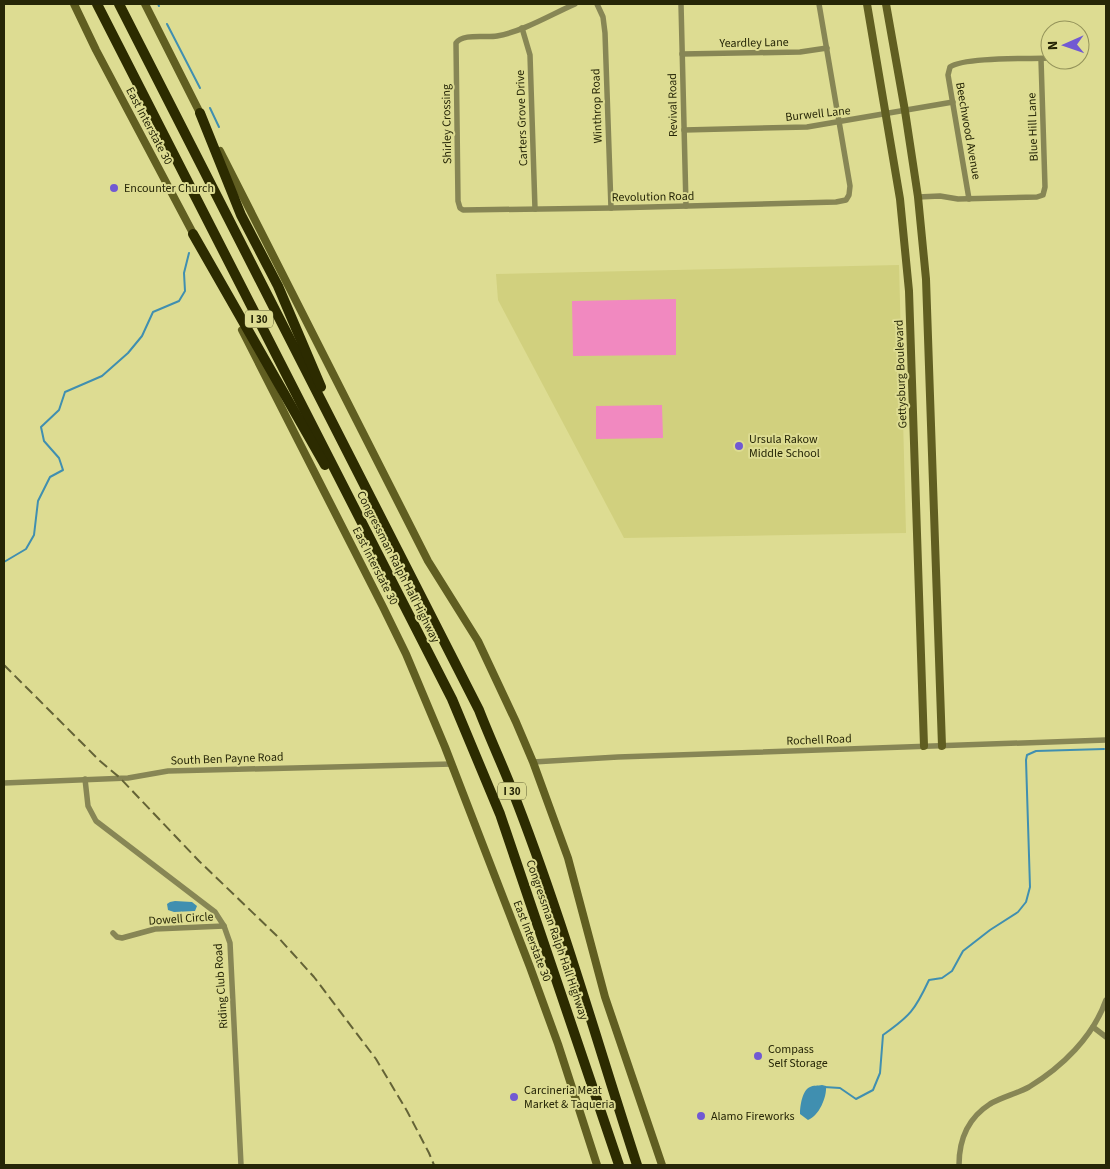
<svg xmlns="http://www.w3.org/2000/svg" width="1110" height="1169" viewBox="0 0 1110 1169" font-family="'Source Sans 3',sans-serif">
  <rect width="100%" height="100%" fill="#dddc92"/>
  <path fill="#d1d07e" d="M899 265 906 533 624 538 498 300 496 274Z"/>
  <g fill="#f189c0">
    <path d="M676 299V355L573 356 572 301Z"/>
    <path d="M662 405 663 438 596 439V406Z"/>
  </g>
  <g fill="#408fb0">
    <path d="M175 901 192 902 197 906 195 911 174 912 168 910 167 904 170 902Z"/>
    <path d="M822 1085 826 1086C827 1097 819 1116 808 1120L800 1114C800 1107 802 1090 810 1087 813 1085 818 1086 822 1085Z"/>
  </g>
  <g fill="none" stroke-linecap="round" stroke-linejoin="round">
    <g stroke="#408fb0" stroke-width="2">
      <path d="M158 4 159 6"/>
      <path d="M167 24 200 88"/>
      <path d="M210 108 219 127"/>
      <path d="M4 562 26 549 34 535 38 501 50 477 63 470 59 458 44 441 41 427 59 410 65 392 102 376 128 353 142 336 153 312 179 301 185 291 184 273 189 253"/>
      <path d="M824 1087 840 1088 856 1099 873 1090 880 1073 883 1035C910 1016 915 1010 929 980L942 978 952 971 963 951 990 930 1018 912 1026 902 1030 887 1026 760 1027 755 1036 751 1104 749"/>
    </g>
    <g stroke="#878655" stroke-width="5.5">
      <path d="M575 4C550 15 524 31 497 36 485 38 463 33 456 43L458 201 460 208 463 210 611 208 836 202 846 200 849 195 850 186 819 4"/>
      <path d="M597 4 603 17 605 33 611 208"/>
      <path d="M681 4 686 206"/>
      <path d="M522 28 530 55 535 209"/>
      <path d="M682 54 800 52 827 48"/>
      <path d="M684 130 807 127 953 102"/>
      <path d="M918 197 940 196 958 199 1037 197 1043 195 1045 187 1041 59"/>
      <path d="M969 199 948 75 950 67C964 57 1029 59 1050 58"/>
      <path d="M533 762 618 757 1106 740"/>
      <path d="M85 779 88 806 96 821 215 912 224 926 230 943 241 1165"/>
      <path d="M4 783 128 778 168 771 452 764"/>
      <path d="M113 933 117 937 122 938 155 929 224 926"/>
      <path d="M1093 1027 1106 1037"/>
      <path d="M959 1165C959 1140 968 1118 990 1104 1002 1097 1016 1094 1029 1087 1062 1067 1093 1037 1106 1000"/>
    </g>
    <g stroke="#605e21" stroke-width="8">
      <path d="M74 4 96 50 195 237"/>
      <path d="M145 4 202 117"/>
      <path d="M867 4 900 199 909 291 924 746"/>
      <path d="M886 4 905 111 918 197 926 279 942 746"/>
      <path d="M220 151 428 561 478 641 516 722 533 762 568 858 605 997 662 1165"/>
      <path d="M242 330 383 607 406 654 445 747 530 967 558 1044 597 1165"/>
    </g>
    <g stroke="#2c2b00" stroke-width="10">
      <path d="M97 4 452 699 500 814 619 1165"/>
      <path d="M119 4 479 710C489 736 501 762 511 787 560 911 596 1039 637 1165"/>
      <path d="M200 113 241 215 278 286 321 387"/>
      <path d="M193 234 325 465"/>
    </g>
    <path stroke="#646336" stroke-width="2" stroke-dasharray="10 5" stroke-linecap="butt" d="M4 665 100 761 119 777 199 861 276 935 314 977 376 1059 407 1111 429 1153 434 1165"/>
  </g>
  <g fill="#7159d3" stroke="#dddc92" stroke-width="2">
    <circle cx="114" cy="188" r="5"/>
    <circle cx="739" cy="446" r="5"/>
    <circle cx="758" cy="1056" r="5"/>
    <circle cx="514" cy="1097" r="5"/>
    <circle cx="701" cy="1116" r="5"/>
  </g>
  <g text-anchor="middle" dominant-baseline="central" stroke-width="4" stroke-linejoin="round" paint-order="stroke">
    <g fill="#dddc92" stroke="#5d5d31" stroke-width="1">
      <rect x="245" y="310.5" width="28" height="17" rx="4"/>
      <rect x="498" y="782.5" width="28" height="17" rx="4"/>
    </g>
    <g font-size="11" font-weight="bold" fill="#262607">
      <text x="259" y="319">I 30</text>
      <text x="512" y="791">I 30</text>
    </g>
    <g font-size="12" fill="#262607" stroke="#dddc92">
      <text transform="translate(754 43) rotate(-1)">Yeardley Lane</text>
      <text transform="translate(673 105) rotate(-91)">Revival Road</text>
      <text transform="translate(597 106) rotate(-92)">Winthrop Road</text>
      <text transform="translate(818 114) rotate(-6)">Burwell Lane</text>
      <text transform="translate(522 118) rotate(-92)">Carters Grove Drive</text>
      <text transform="translate(447 124) rotate(-91)">Shirley Crossing</text>
      <text transform="translate(149 126) rotate(62)">East Interstate 30</text>
      <text transform="translate(1033 127) rotate(-92)">Blue Hill Lane</text>
      <text transform="translate(968 131) rotate(80)">Beechwood Avenue</text>
      <text transform="translate(653 197) rotate(-1)">Revolution Road</text>
      <text transform="translate(901 374) rotate(-92)">Gettysburg Boulevard</text>
      <text transform="translate(375 566) rotate(63)">East Interstate 30</text>
      <text transform="translate(398 567) rotate(63)">Congressman Ralph Hall Highway</text>
      <text transform="translate(819 740) rotate(-2)">Rochell Road</text>
      <text transform="translate(227 759) rotate(-2)">South Ben Payne Road</text>
      <text transform="translate(181 919) rotate(-4)">Dowell Circle</text>
      <text transform="translate(557 940) rotate(71)">Congressman Ralph Hall Highway</text>
      <text transform="translate(532 941) rotate(69)">East Interstate 30</text>
      <text transform="translate(221 986) rotate(-94)">Riding Club Road</text>
    </g>
    <g font-size="12" fill="#262607" stroke="#dddc92" text-anchor="start">
      <text x="124" y="188">Encounter Church</text>
      <text x="749" y="439">Ursula Rakow<tspan x="749" dy="14">Middle School</tspan></text>
      <text x="768" y="1049">Compass<tspan x="768" dy="14">Self Storage</tspan></text>
      <text x="524" y="1090">Carcineria Meat<tspan x="524" dy="14">Market &amp; Taqueria</tspan></text>
      <text x="711" y="1116">Alamo Fireworks</text>
    </g>
  </g>
  <rect width="1110" height="1169" fill="none" stroke="#262607" stroke-width="10"/>
  <g transform="translate(1065 45) rotate(268)"><circle r="24" fill="#dddc92" stroke="#94935a"/>
  <path d="M0-4L9 19L0 12L-9 19Z" fill="#7159d3"/>
  <text y="-8" font-size="14" font-weight="bold" text-anchor="middle" fill="#262607">N</text>
  </g>
</svg>
